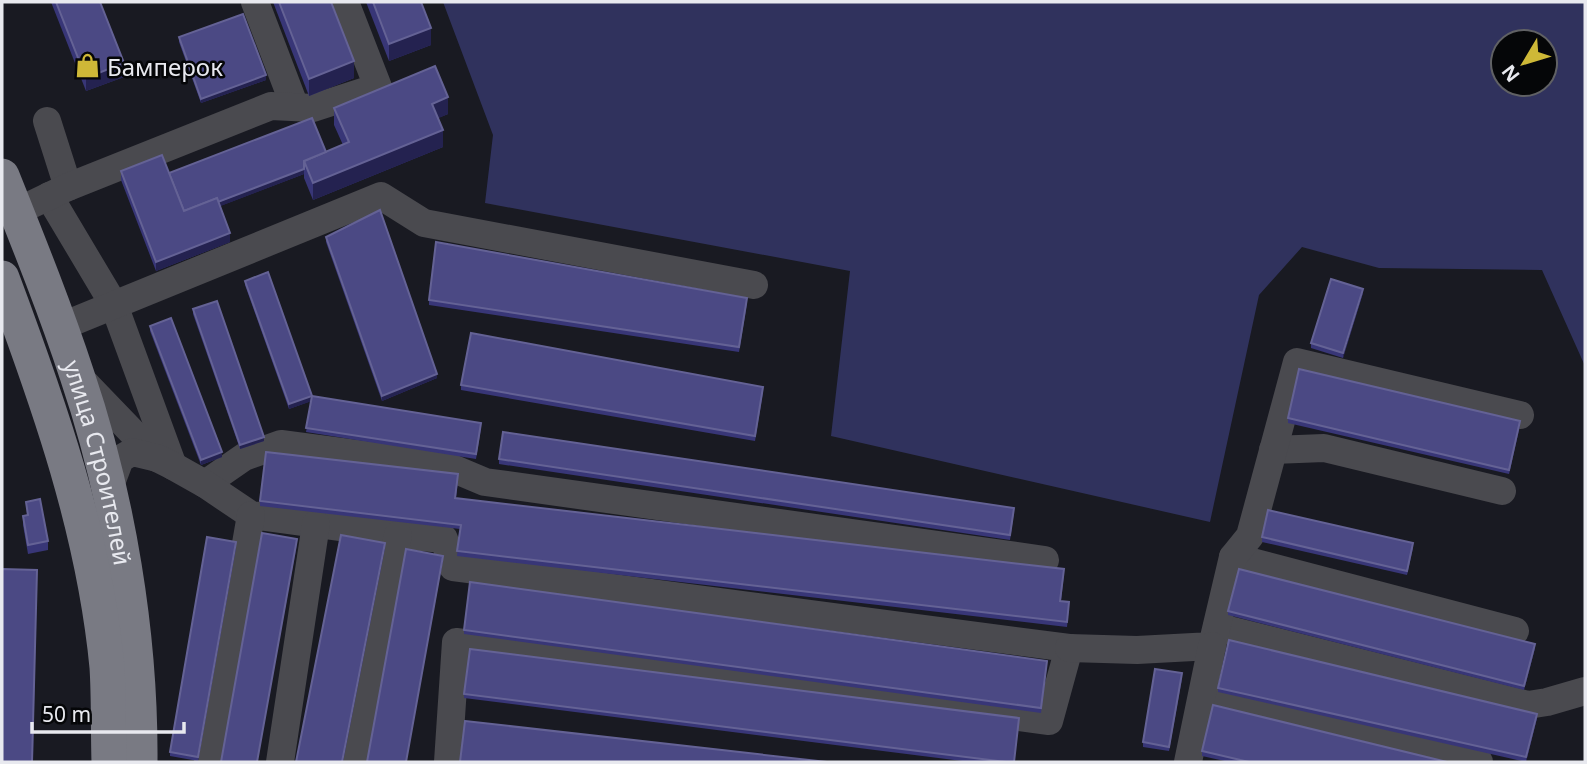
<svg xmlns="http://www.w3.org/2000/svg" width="1587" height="764" viewBox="0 0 1587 764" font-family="'Noto Sans',sans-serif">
  <rect width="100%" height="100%" fill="#191a22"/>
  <path fill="#30325d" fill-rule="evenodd" d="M443 2H1585V366L1542 270 1379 268 1302 247 1259 295 1210 522 831 436 850 271 485 203 493 135ZM1503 42H1545V84H1503Z"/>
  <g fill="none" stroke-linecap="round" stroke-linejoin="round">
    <g stroke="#4a4a4f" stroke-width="28">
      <path d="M255 2 295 107"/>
      <path d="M47 121 68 187"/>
      <path d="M49 196 114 305 173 466"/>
      <path d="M16 212 68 187 271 106 313 108 378 87 345 2"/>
      <path d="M60 327 381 196 424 223 754 285"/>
      <path d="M79 377 157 458"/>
      <path d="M1273 450 1324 448 1502 491"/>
      <path d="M205 484 244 457 281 444 447 466 485 482 1045 560"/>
      <path d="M108 491 120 459 132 452 157 458 173 466 205 484 251 515 398 535 444 539 453 567 1069 648 1049 721 456 642 448 762"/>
      <path d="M1233 557 1515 631"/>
      <path d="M1217 627 1528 705 1547 702 1585 691"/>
      <path d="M1069 648 1137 650 1212 646 1233 557 1250 536 1297 362 1520 415"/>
      <path d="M1202 697 1479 762"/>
      <path d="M208 762 251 515"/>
      <path d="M280 762 316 524"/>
      <path d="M353 762 398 535"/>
      <path d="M1188 762 1212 646"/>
    </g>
    <g stroke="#797a83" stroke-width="35">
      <path id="s1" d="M2 176C28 241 55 308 77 375 118 496 141 635 140 762"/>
      <path d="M2 278C49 404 94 531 107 667 109 698 108 731 109 762"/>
    </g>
  </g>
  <g fill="#383677">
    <path d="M51 2H100L124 77 86 91Z"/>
    <path d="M273 2H331L354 78 309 96Z"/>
    <path d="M366 2H421L431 45 389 61Z"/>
    <path d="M179 37 266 80 201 103 179 42Z"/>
    <path d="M334 108 448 114 438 118 443 147 313 200 304 178V174L220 206 230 242 156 271 121 180V171L169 173 326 152 343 145 334 125Z"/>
    <path d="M326 237 437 378 382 401 326 242Z"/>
    <path d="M245 281 312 396 481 428 476 459 306 432 311 401 289 409 245 285Z"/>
    <path d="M1363 293 1343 358 1311 348V343Z"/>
    <path d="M429 300 747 303 739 352 429 305Z"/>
    <path d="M193 309 264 441 240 449 193 314Z"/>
    <path d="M150 326 222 457 201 465 150 331Z"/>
    <path d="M461 385 763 392 755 441 461 390Z"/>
    <path d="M1288 418 1520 425 1509 474 1288 423Z"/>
    <path d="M499 459 1014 512 1010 540 499 464Z"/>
    <path d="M458 479 456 498 1064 574 1061 601 1069 606 1067 627 457 556 460 529 260 506V501Z"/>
    <path d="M26 502 48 541V550L28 554 23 525V516L27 515Z"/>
    <path d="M1262 537 1413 548 1407 575 1262 542Z"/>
    <path d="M236 547 198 761 170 756V752Z"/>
    <path d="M1228 611 1535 648 1524 690 1228 615Z"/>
    <path d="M464 630 1047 665 1041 713 464 634Z"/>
    <path d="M1182 678 1169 751 1143 747V742Z"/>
    <path d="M1218 688 1537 718 1526 762 1218 692Z"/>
    <path d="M464 694 1019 723 1014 762H970L464 698Z"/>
    <path d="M1202 751 1447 762H1229L1202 756Z"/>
  </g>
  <g fill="#242250">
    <path d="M431 28V45L389 61V44Z"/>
    <path d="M354 61V78L309 96V79Z"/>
    <path d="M124 63V77L86 91V78Z"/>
    <path d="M266 75V80L201 103V99Z"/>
    <path d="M448 97V114L432 121V104Z"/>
    <path d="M443 130V147L313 200V183Z"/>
    <path d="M304 169V174L184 220V216Z"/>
    <path d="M230 233V242L156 271V262Z"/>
    <path d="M1363 289V293L1343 358V353Z"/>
    <path d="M437 374V378L382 401V396Z"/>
    <path d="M312 396V401L289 409V404Z"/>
    <path d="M1520 421V425L1509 474V470Z"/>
    <path d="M264 437V441L240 449V445Z"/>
    <path d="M222 452V457L201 465V460Z"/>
    <path d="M297 539V544L257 762Z"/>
    <path d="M236 542V547L198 761V757Z"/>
    <path d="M385 543V548L343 762H342Z"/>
    <path d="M443 556V560L406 762Z"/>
    <path d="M37 570 33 762H32Z"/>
    <path d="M1535 644V648L1524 690V686Z"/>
    <path d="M1182 673V678L1169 751V747Z"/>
    <path d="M1537 714V718L1526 762V757Z"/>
  </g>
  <g fill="#4b4984" stroke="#646295" stroke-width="2">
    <path d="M56 2H100L124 63 86 78Z"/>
    <path d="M279 2H331L354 61 309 79Z"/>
    <path d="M373 2H421L431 28 389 44Z"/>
    <path d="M243 14 266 75 201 99 179 37Z"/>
    <path d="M435 66 448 97 432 104 443 130 313 183 304 161 349 142 334 108Z"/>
    <path d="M312 118 326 152 304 161V169L218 202 217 198 184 211 169 173Z"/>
    <path d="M162 155 184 211 217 198 230 233 156 262 121 171Z"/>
    <path d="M380 210 437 374 382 396 326 237Z"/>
    <path d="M436 242 747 298 739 347 429 300Z"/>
    <path d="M268 272 312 396 289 404 245 281Z"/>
    <path d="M1331 279 1363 289 1343 353 1311 343Z"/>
    <path d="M217 301 264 437 240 445 193 309Z"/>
    <path d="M171 318 222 452 201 460 150 326Z"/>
    <path d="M471 333 763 387 755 436 461 385Z"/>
    <path d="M1299 369 1520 421 1509 470 1288 418Z"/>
    <path d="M312 396 481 423 476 454 306 428Z"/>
    <path d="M503 432 1014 508 1010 535 499 459Z"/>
    <path d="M266 452 458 474 455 498 1064 569 1060 601 1069 602 1067 622 457 551 461 525 260 501Z"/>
    <path d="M40 499 48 541 28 545 23 516 28 515 26 502Z"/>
    <path d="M1268 510 1413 543 1407 571 1262 537Z"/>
    <path d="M262 533 297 539 257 762H221Z"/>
    <path d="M341 535 385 543 342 762H296Z"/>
    <path d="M207 537 236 542 198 757 170 752Z"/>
    <path d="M406 549 443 556 406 762H367Z"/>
    <path d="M2 569 37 570 32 762H2Z"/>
    <path d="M1239 569 1535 644 1524 686 1228 611Z"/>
    <path d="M470 582 1047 661 1041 708 464 630Z"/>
    <path d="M1229 640 1537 714 1526 757 1218 688Z"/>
    <path d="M470 649 1019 718 1014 762H1006L464 694Z"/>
    <path d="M1155 669 1182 673 1169 747 1143 742Z"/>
    <path d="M1213 705 1447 762H1249L1202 751Z"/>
    <path d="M465 721 827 762H460Z"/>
  </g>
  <defs>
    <symbol id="shop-bare" viewBox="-9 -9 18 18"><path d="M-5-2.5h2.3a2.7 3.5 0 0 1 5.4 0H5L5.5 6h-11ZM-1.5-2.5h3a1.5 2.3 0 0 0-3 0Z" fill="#ceb837" stroke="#050608" stroke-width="2.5" paint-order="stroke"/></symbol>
  </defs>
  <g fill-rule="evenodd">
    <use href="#shop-bare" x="70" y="48" width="35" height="35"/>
  </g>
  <g text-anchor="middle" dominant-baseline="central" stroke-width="5" stroke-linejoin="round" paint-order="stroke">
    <g font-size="24" fill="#e8e9ef" stroke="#050608" text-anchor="start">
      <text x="107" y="66">Бамперок</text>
    </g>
    <g font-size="24" fill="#e8e9ef" stroke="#050608">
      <text stroke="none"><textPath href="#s1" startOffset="303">улица Строителей</textPath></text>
    </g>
  </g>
  <rect width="1587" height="764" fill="none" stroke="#e8e9ef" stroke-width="7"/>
  <g transform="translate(1524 63) rotate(232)"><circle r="33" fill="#050608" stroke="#606164" stroke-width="2"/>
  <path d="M0-5L12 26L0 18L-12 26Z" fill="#ceb837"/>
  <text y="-10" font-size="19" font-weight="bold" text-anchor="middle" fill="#e8e9ef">N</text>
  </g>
  <path d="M32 722v10h152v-10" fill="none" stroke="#e8e9ef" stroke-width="3.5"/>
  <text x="42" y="722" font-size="21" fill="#e8e9ef" stroke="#050608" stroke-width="5" paint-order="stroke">50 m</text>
</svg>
